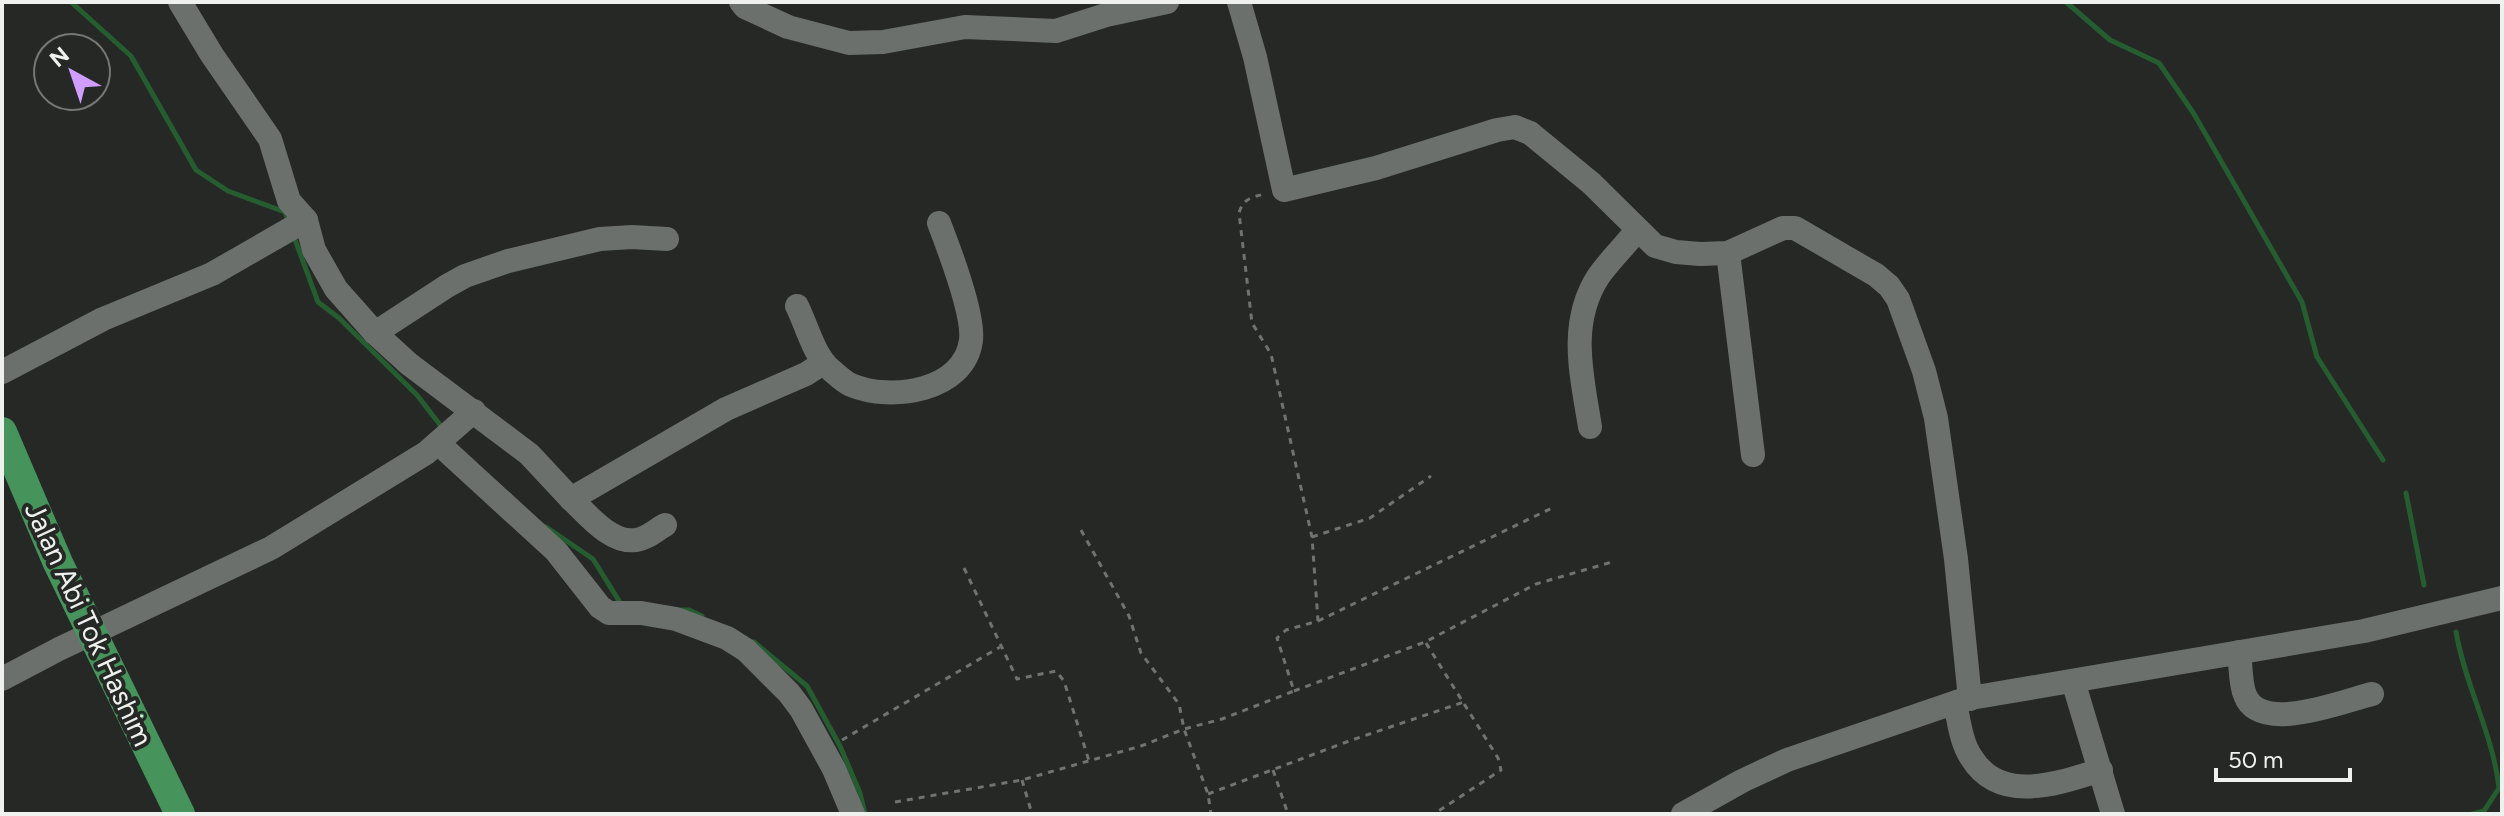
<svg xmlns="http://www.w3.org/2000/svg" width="2504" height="816" viewBox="0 0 2504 816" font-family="Figtree,sans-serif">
  <rect width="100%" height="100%" fill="#252825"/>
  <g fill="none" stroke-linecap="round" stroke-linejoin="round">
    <g stroke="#255d31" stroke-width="5">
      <path d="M71 2 131 56 196 170 228 191 285 212 289 223"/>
      <path d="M2066 2 2110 40 2159 63 2194 114 2302 302 2317 357 2383 460"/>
      <path d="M294 237 318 302 339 318 417 395 444 430"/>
      <path d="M2406 493 2424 585"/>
      <path d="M546 527 593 559 621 604"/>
      <path d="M681 610H689L702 616"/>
      <path d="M2456 632C2465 685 2493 734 2499 788L2484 811 2472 814"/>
      <path d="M754 642 807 686 840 746 860 793 865 814"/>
    </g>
    <g stroke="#707370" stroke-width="3" stroke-dasharray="6 6" stroke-linecap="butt">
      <path d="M1081 530 1129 616 1141 653 1179 704 1184 729 1208 794 1211 814"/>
      <path d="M1312 537 1370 518 1431 476"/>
      <path d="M964 568 1017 679 1056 671 1064 681 1089 761"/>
      <path d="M1318 621 1554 507"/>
      <path d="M1426 643 1498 758 1501 770 1434 814"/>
      <path d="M1294 691 1425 642 1536 584 1612 562"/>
      <path d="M842 740 1000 647"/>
      <path d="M1273 770 1288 814"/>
      <path d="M1022 780 1032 814"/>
      <path d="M1208 794 1349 741 1464 702"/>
      <path d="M895 802 1022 780 1141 746 1184 729 1222 719 1294 691 1277 638 1286 630 1318 621 1312 537 1271 354 1252 323 1239 213C1243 199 1251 197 1265 194"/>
    </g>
    <g stroke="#6c706c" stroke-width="24">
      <path d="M180 2 212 55 270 139 289 201 306 220 314 250 336 289 375 333 409 364 529 454 571 499 726 409 806 374 823 363"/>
      <path d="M741 2 745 7 788 27 849 43 883 42 965 27 1056 31 1106 15 1167 2"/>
      <path d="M1239 2 1255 57 1284 190 1376 168 1497 130 1515 127 1530 133 1591 183 1655 246 1676 252 1700 254 1728 253 1783 228H1795L1876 275 1889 286 1898 299 1924 371 1936 418 1956 559 1970 699"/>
      <path d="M1728 253 1753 455"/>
      <path d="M797 306C807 326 814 356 831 370 837 375 844 382 851 385 891 402 965 391 971 340 974 314 949 249 939 223"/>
      <path d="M375 333 447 286 465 276 508 261 600 239 632 237 667 239"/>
      <path d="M2 372 103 319 212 274 306 220"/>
      <path d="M1590 427C1582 376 1568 324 1598 277 1609 261 1625 246 1637 230"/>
      <path d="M438 443 556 551 600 607 609 613H641L676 619 727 638 746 650 789 693 801 709 834 769 853 814"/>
      <path d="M571 499C588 515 611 544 636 540 646 539 656 530 665 525"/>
      <path d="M2239 652C2241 665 2240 683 2245 695 2260 735 2343 701 2372 694"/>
      <path d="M2 679 59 649 271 548 426 453 474 411"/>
      <path d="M2073 681 2113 814"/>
      <path d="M1955 703C1959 721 1961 742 1971 757 2000 805 2059 783 2101 770"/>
      <path d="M1683 814 1742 781 1787 760 1965 699 2364 631 2502 598"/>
    </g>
    <path stroke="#46935b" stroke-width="30" d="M2 432 58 563 180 814"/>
  </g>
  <g text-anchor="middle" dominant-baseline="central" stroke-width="8" stroke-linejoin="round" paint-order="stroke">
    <g font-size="28" fill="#eff1ef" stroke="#252825">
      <text transform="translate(89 624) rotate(65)">Jalan Abi Tok Hashim</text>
    </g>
  </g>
  <rect width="2504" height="816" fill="none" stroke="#eff1ef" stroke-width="8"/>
  <g transform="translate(72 72) rotate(320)"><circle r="38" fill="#252825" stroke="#767876" stroke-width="2"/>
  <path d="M0-6L14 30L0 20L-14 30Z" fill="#d09dff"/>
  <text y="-12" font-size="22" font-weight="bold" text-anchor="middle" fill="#eff1ef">N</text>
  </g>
  <path d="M2216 768v12h134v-12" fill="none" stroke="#eff1ef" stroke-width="4"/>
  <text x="2228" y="768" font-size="24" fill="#eff1ef" stroke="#252825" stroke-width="6" paint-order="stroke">50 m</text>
</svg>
